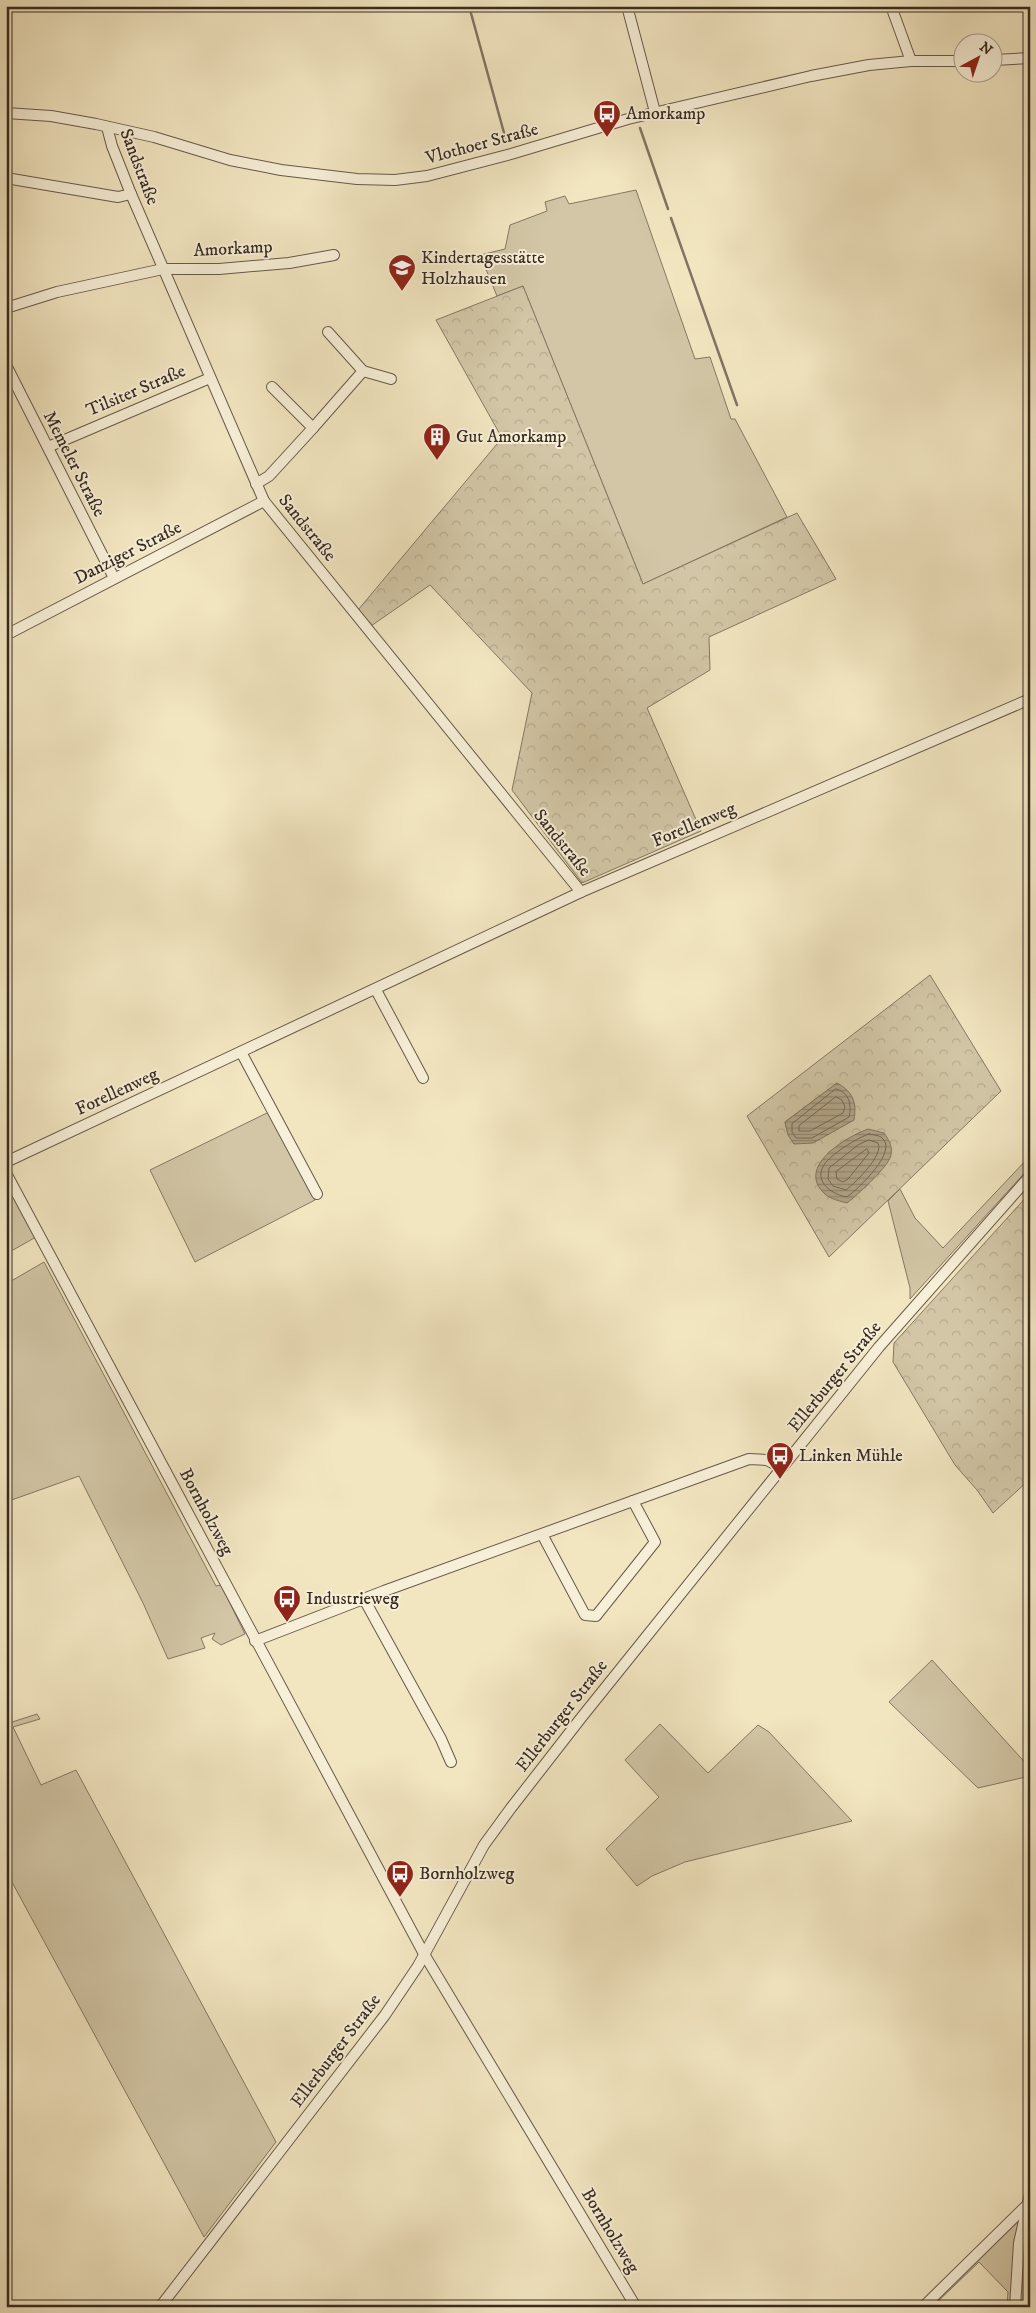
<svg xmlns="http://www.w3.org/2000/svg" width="1036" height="2313" viewBox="0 0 1036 2313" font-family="'IM FELL DW Pica',serif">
  <defs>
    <pattern id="forest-crowns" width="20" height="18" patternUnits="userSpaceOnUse" patternTransform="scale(1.25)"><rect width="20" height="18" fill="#d2c6a6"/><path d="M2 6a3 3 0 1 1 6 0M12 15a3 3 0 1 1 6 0" fill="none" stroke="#b5aa8f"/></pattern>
    <pattern id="water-rules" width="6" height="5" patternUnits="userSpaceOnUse" patternTransform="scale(1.25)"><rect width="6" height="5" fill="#b2a68b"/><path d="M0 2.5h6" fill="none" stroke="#928771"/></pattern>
  </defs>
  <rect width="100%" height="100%" fill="#f2e6c1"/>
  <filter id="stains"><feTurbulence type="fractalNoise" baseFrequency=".004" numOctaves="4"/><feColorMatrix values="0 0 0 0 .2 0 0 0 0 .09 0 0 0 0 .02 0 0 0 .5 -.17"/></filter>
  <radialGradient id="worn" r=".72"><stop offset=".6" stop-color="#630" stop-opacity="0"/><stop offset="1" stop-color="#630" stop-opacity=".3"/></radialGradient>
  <g fill="#d2c6a6" stroke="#847864">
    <path d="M636 190 695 359 710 357 731 419H735L787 517 643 584 523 286 497 296 480 255 505 249 510 225 547 211 545 202 565 196 569 204Z"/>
    <path d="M269 1112 315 1200 195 1262 150 1170Z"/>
    <path d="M1030 1156V1167L910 1299V1288L888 1201 900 1189 915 1218 943 1248Z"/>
    <path d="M6 1183 36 1237 6 1254Z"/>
    <path d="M44 1262 216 1586 221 1585 245 1634 221 1645 212 1639 215 1633 201 1638 205 1648 168 1659 143 1603 79 1476 6 1502V1284Z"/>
    <path d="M932 1660 1030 1768V1776L978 1788 889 1702Z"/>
    <path d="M37 1714 40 1719 13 1727 41 1785 76 1770 276 2142 204 2237 6 1871V1724Z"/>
    <path d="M660 1724 708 1773 758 1725 769 1732 852 1821 685 1862 652 1876 637 1886 606 1849 659 1797 625 1760Z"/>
    <path d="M1018 2211 1030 2220 1024 2307H1007L1008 2292 979 2262 932 2307H919Z"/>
  </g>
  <g fill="url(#forest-crowns)" stroke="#847864" fill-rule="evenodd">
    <path d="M523 286 643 584 797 513 836 579 709 637 710 670 647 708 701 831 582 883 512 790 532 693 430 585 371 626 358 610 502 438 436 320Z"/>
    <path d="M930 975 1001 1091 829 1257 747 1116ZM837 1083 788 1134 785 1122Z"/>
    <path d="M1029 1194 1030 1479 993 1513 977 1490 955 1465 893 1362 894 1343Z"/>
  </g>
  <g fill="url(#water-rules)" stroke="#817561">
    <path d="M837 1083C853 1092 857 1102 854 1120L813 1143 794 1144 788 1135 785 1122Z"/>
    <path d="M868 1129 884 1133C889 1140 894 1148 890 1158 884 1171 858 1194 847 1203 840 1201 830 1199 825 1194 795 1167 846 1137 868 1129Z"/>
  </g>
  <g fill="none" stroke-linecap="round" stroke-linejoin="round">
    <g stroke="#746856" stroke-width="1">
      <path d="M836 1089C849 1092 852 1105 849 1117L812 1138H796L792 1132V1124Z"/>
      <path d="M836 1097 842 1100 845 1107 843 1113 810 1131H799V1126Z"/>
      <path d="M869 1134C872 1135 878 1135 881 1137 900 1150 858 1189 847 1197 833 1195 813 1182 824 1165 830 1155 858 1137 869 1134Z"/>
      <path d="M869 1140 878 1143C884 1155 856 1182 846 1190L833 1186 828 1179 829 1168 858 1145Z"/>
      <path d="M867 1149 869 1153 848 1179 843 1182 837 1179 836 1172Z"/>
    </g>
    <g stroke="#817561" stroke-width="2.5">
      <path d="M469 6 506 140"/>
      <path d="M640 128 668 209"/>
      <path d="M671 218 737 405"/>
    </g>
    <defs>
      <g id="minor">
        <path d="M627 6 655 112"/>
        <path d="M891 6 911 61"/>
        <path d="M994 60 1030 58"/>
        <path d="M6 113 51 116 96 124 154 137 230 160 281 170 357 179 395 180 427 176 511 154 628 119 811 76 869 65 911 61H964"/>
        <path d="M107 127 112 146 131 194 264 501 581 892"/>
        <path d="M6 178 118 197 131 194"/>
        <path d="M6 308 57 292 163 269H219L289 263 334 255"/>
        <path d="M6 365 114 578"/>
        <path d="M363 371 391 379"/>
        <path d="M313 428 363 371 328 332"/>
        <path d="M48 447 210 378"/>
        <path d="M256 484 269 476 313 428 272 387"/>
        <path d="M6 635 264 501"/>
        <path d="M376 990 423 1078"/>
        <path d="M241 1052 317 1194"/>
        <path d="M6 1162 581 892 1030 699"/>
        <path d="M6 1173 424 1954 636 2307"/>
        <path d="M543 1536 585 1615 596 1616 655 1542 633 1501"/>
        <path d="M364 1599 441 1739 451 1762"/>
        <path d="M255 1641 384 1591 749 1459 767 1460 782 1468"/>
        <path d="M160 2307 385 2015 418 1966 484 1845 511 1808 581 1718 879 1347 1030 1176"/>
        <path d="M923 2307 1027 2205"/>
        <path d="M1015 2307 1019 2243 1030 2194"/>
      </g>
    </defs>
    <use href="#minor" stroke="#665a4a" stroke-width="12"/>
    <use href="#minor" stroke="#f7efd7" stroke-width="10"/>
  </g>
  <defs>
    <symbol id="bus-pin" viewBox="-11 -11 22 30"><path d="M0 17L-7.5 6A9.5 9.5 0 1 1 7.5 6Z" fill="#8f2418" stroke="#f7efd7"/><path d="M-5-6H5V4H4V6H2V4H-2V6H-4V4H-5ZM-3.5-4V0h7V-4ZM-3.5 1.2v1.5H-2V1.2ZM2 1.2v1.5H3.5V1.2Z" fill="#fff"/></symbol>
    <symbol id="school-pin" viewBox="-11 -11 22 30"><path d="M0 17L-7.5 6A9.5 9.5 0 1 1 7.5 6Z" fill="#8f2418" stroke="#f7efd7"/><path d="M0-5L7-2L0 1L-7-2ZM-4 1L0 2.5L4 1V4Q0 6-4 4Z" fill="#fff"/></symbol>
    <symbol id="building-pin" viewBox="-11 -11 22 30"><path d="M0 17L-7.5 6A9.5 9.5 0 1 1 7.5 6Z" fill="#8f2418" stroke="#f7efd7"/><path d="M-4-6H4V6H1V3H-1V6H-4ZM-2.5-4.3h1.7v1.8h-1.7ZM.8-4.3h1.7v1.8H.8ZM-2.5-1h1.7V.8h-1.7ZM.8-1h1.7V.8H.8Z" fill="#fff"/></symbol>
  </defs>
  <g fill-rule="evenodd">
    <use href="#bus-pin" x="591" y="98" width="32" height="43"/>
    <use href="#school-pin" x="386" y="252" width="32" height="43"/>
    <use href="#building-pin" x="421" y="421" width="32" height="43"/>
    <use href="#bus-pin" x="764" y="1440" width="32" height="43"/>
    <use href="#bus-pin" x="271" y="1583" width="32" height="43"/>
    <use href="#bus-pin" x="384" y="1858" width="32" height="43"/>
  </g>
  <g text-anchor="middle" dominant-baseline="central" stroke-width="4" stroke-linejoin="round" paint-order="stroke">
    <g font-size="18" fill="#372b22" stroke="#f7efd7" text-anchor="start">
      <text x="626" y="114">Amorkamp</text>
      <text x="421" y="258">Kindertagesstätte<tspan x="421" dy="21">Holzhausen</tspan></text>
      <text x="456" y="437">Gut Amorkamp</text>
      <text x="799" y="1456">Linken Mühle</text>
      <text x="306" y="1599">Industrieweg</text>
      <text x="419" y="1874">Bornholzweg</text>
    </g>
    <g font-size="18" fill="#372b22" stroke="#f7efd7">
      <text transform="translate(482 144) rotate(-15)">Vlothoer Straße</text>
      <text transform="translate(139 167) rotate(69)">Sandstraße</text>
      <text transform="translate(233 249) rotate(-3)">Amorkamp</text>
      <text transform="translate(136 391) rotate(-23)">Tilsiter Straße</text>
      <text transform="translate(74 464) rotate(63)">Memeler Straße</text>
      <text transform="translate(307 528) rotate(51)">Sandstraße</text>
      <text transform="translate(128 553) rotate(-27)">Danziger Straße</text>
      <text transform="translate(694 825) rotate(-23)">Forellenweg</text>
      <text transform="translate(562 843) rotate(51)">Sandstraße</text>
      <text transform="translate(117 1092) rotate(-25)">Forellenweg</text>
      <text transform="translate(835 1377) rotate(-51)">Ellerburger Straße</text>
      <text transform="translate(206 1512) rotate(62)">Bornholzweg</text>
      <text transform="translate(562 1716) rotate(-52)">Ellerburger Straße</text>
      <text transform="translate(336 2051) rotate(-53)">Ellerburger Straße</text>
      <text transform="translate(610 2231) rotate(59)">Bornholzweg</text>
    </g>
  </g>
  <rect width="1036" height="2313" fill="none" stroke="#f2e6c1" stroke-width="25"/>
  <rect x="8" y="8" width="1021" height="2298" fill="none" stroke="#372b22" stroke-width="2.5"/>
  <rect x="12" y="12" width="1011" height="2288" fill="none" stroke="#372b22"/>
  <g transform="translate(978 58) rotate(40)"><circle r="24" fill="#f7efd7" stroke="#aaa18f"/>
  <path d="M0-4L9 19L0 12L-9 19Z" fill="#8f2418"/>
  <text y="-8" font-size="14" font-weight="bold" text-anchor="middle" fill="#372b22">N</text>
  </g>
  <rect width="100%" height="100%" filter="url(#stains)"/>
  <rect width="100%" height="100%" fill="url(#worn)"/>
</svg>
